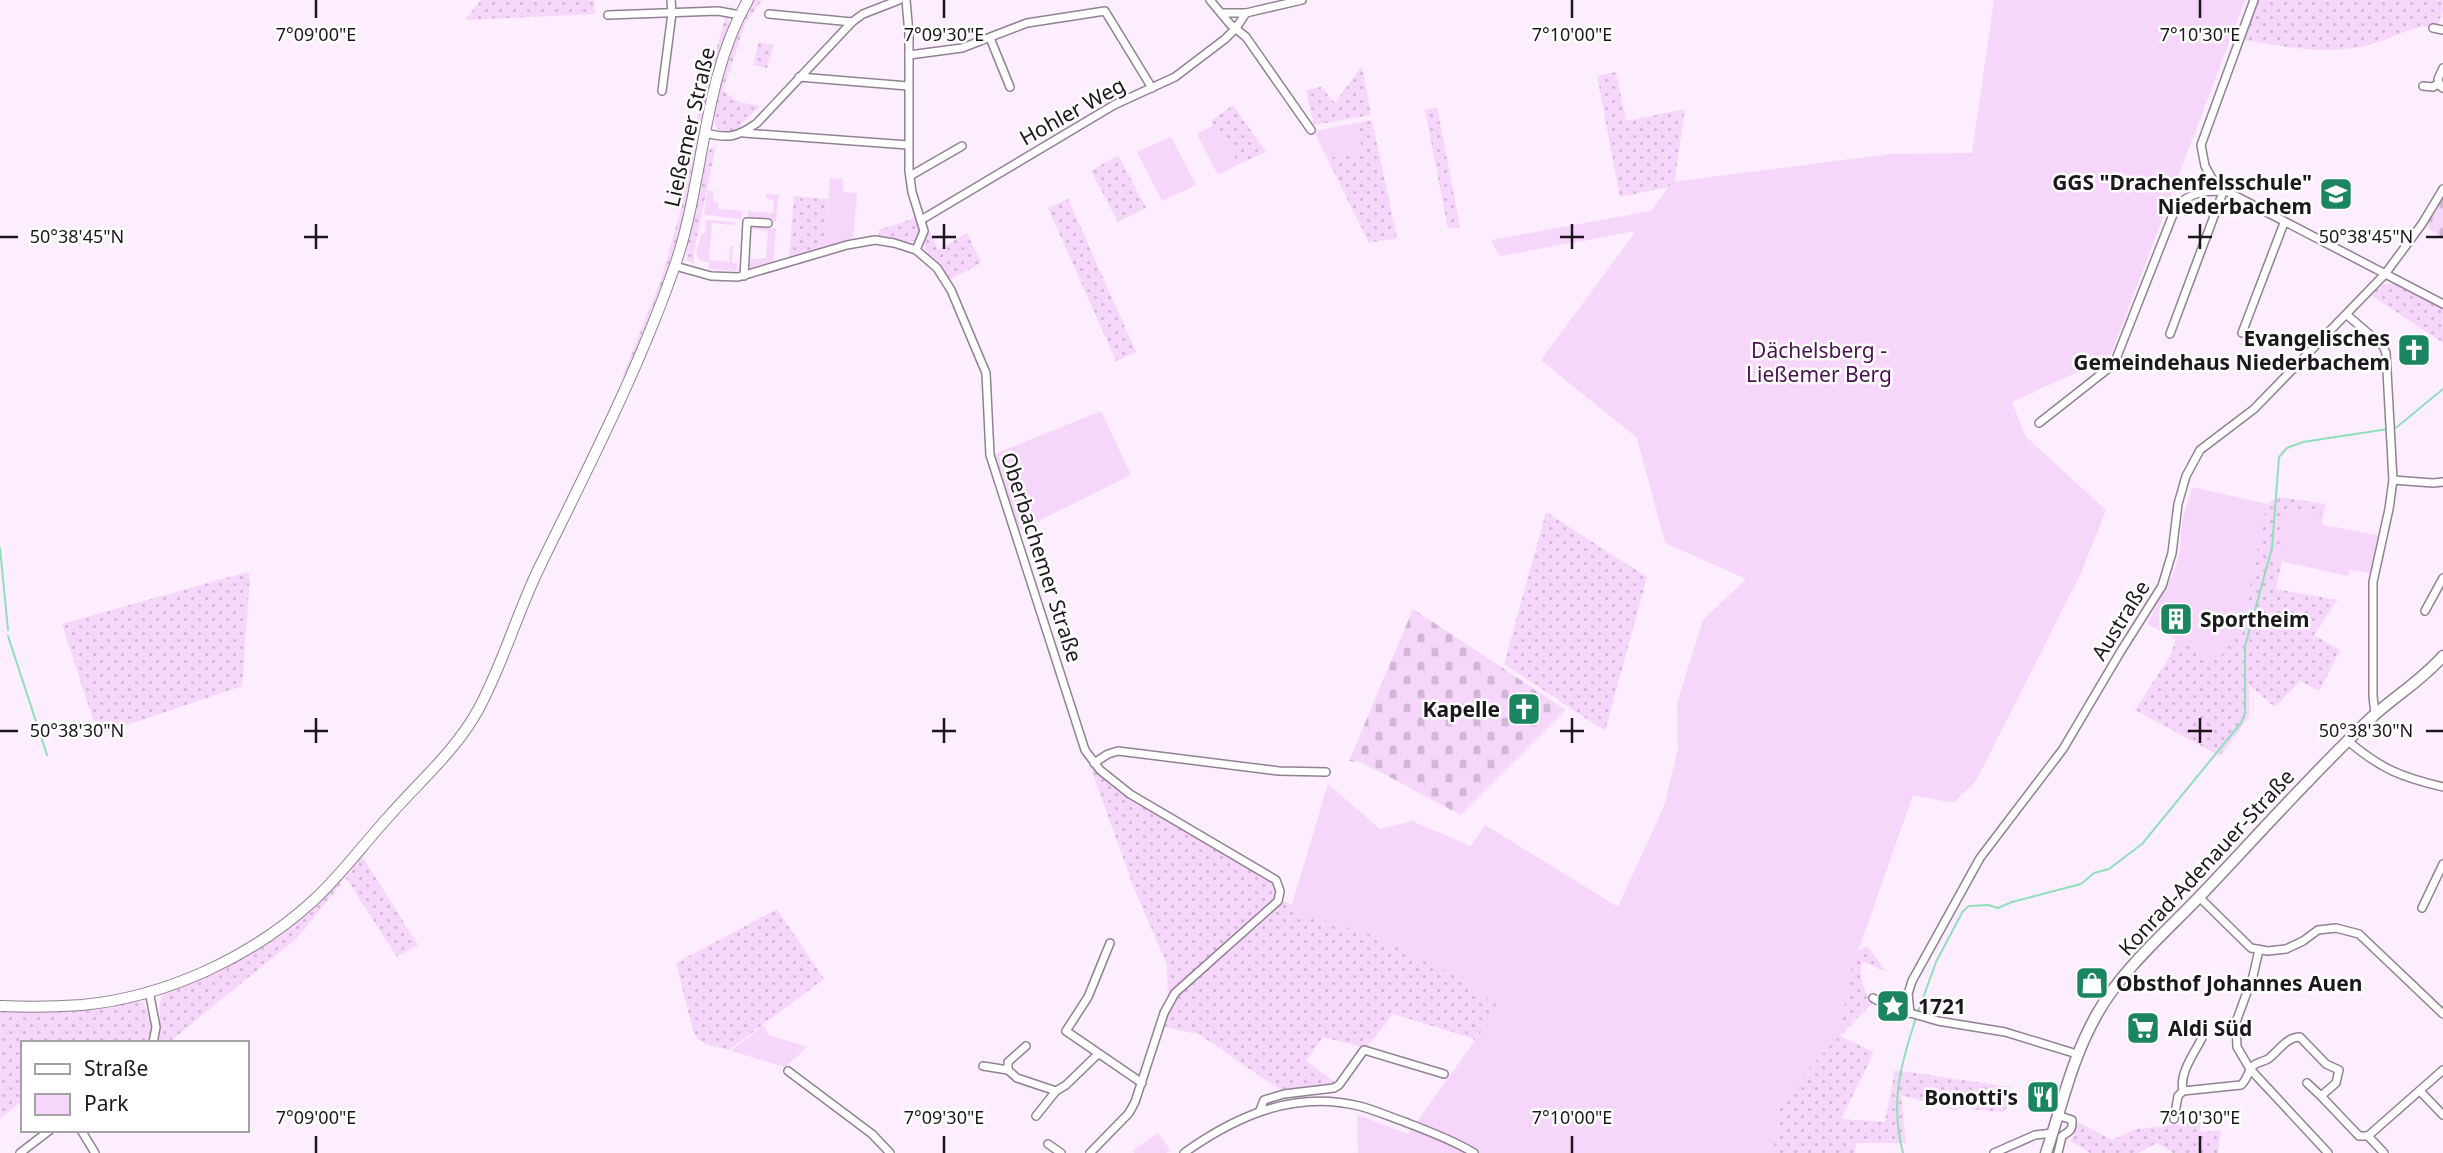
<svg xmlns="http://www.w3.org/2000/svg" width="2443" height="1153" viewBox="0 0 2443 1153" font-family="'Noto Sans',sans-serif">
  <defs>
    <pattern id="grass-dots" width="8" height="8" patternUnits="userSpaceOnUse" patternTransform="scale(1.75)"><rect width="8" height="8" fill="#f6d6fa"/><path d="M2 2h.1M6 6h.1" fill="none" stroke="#d2b7d6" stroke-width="1.8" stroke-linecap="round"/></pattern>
    <pattern id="cemetery-stones" width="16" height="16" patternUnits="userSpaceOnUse" patternTransform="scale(1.75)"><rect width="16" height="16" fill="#f6d6fa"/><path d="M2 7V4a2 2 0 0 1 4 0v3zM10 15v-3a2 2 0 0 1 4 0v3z" fill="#d2b7d6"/></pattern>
  </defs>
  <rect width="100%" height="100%" fill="#fceefe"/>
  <g fill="url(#grass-dots)">
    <path d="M481 0H594L595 14 465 20Z"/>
    <path d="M752 0H762L745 24 723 91 739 102 760 106 741 124V129C732 132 726 133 717 129 705 101 737 27 752 0Z"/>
    <path d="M2257 0H2443V11L2437 26C2413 24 2391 40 2368 45 2327 56 2284 46 2242 40Z"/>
    <path d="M726 15 730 25 716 67 701 127 689 132 694 129Z"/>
    <path d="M759 42 773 45 767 68 753 65Z"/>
    <path d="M1362 66 1371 115 1314 125 1306 90 1321 87 1335 103Z"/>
    <path d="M1616 72 1626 121 1685 109 1674 184 1669 187 1620 197 1597 76Z"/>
    <path d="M1233 105 1266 152 1239 164 1211 121Z"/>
    <path d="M1437 107 1460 227 1448 229 1425 110Z"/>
    <path d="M1372 120 1397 238 1369 243 1327 158 1362 151 1356 123Z"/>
    <path d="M694 138 699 142 680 231 657 301 622 391 623 375 661 280 682 205Z"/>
    <path d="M716 146 694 251V264L687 260 686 251 704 158 709 150Z"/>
    <path d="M1118 155 1146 208 1118 222 1091 171Z"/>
    <path d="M794 196 828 199 825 247 789 258Z"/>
    <path d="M1068 199 1136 352 1116 361 1048 208Z"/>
    <path d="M915 216 920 230 914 241 907 242 879 236V230L912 219Z"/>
    <path d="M928 228 938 250 967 233 981 263 951 279 924 249Z"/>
    <path d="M2394 283 2443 309V343L2371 295 2381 285Z"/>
    <path d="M2279 497 2326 504 2323 515 2287 509 2276 560 2282 562 2276 589 2337 600 2314 635 2340 650 2319 691 2300 681 2275 707 2249 685V717L2220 756 2135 710 2170 656 2176 639 2212 658 2244 611 2267 504Z"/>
    <path d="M1546 512 1647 577 1605 731 1504 664Z"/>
    <path d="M247 572 250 575 242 686 98 735 62 624Z"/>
    <path d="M1087 758 1110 785 1274 882 1277 890 1275 900 1184 979 1168 1000 1167 965 1134 888Z"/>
    <path d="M362 856 418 945 397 957 346 878Z"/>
    <path d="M338 882 341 884 297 938 168 1043H158C163 1025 156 1007 163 994L252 951 291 926Z"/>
    <path d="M1282 901 1375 929 1737 1024 1867 946 1887 972 1862 961C1859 977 1862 991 1874 1002L1840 1036 1874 1052 1841 1119 1885 1122 1895 1070 2010 1087 2009 1106 2002 1112 1971 1109 1970 1106 1955 1110 1901 1095 1906 1143H1856L1855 1153H1511L1551 1094 1472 1038 1393 1014 1366 1048 1323 1037 1306 1061 1337 1084 1333 1086 1283 1092 1199 1034 1165 1027 1166 1015 1177 995Z"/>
    <path d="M777 909 824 979 729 1050 705 1044 697 1038 693 1031 676 963Z"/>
    <path d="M130 1000 143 1002 153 1027 149 1043H23V1101L0 1118V1011Z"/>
    <path d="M2078 1122 2112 1140 2136 1129 2201 1122 2199 1132 2221 1130 2218 1153H2173L2157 1143 2138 1153H2090L2071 1141Z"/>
  </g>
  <g fill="url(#cemetery-stones)">
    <path d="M2443 197V239L2428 227 2427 223Z"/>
    <path d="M1413 609 1566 710 1461 815 1361 762 1349 761Z"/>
  </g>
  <g fill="#f6d6fa">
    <path d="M1994 0H2245L2110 357 2012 402 2025 436 2106 510 2080 575 1976 781 1953 803 1913 795 1851 971 1839 1036 1780 1100 1773 1153H1358L1357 1115 1408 1134 1499 1007 1458 975 1430 964 1373 935 1290 911 1328 784 1380 829 1412 821 1471 846 1485 825 1618 907 1664 806 1678 749 1677 703 1703 620 1746 579 1665 543 1637 438 1541 360 1636 231 1500 256 1491 240 1651 211 1672 182 1890 154 1972 153Z"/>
    <path d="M1356 123 1362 151 1327 158 1314 131Z"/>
    <path d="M1214 125 1239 164 1218 175 1197 134Z"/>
    <path d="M1171 137 1196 185 1162 201 1137 152Z"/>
    <path d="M830 178 843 179V192L857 193 853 238 825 247Z"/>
    <path d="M707 190 713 191V202L718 203V209L742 211 741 219 704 215Z"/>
    <path d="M766 194 779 195 776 222 748 219V211L773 213 774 200 766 199Z"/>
    <path d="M706 220 735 222 734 225 712 223 709 260 729 262 730 246H733L732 262 737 263V271L709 269V263L698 259 696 252 702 233H705Z"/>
    <path d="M754 227 776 228 773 264 754 270 748 266V260L766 258 768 231 750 229Z"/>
    <path d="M1101 411 1131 475 1018 531 992 455Z"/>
    <path d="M2192 487 2267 504 2244 611 2221 657 2213 659 2147 624 2174 572 2180 551 2182 521Z"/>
    <path d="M2287 509 2323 515 2322 525 2378 535 2370 573 2350 569 2348 576 2276 560Z"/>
    <path d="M764 1025 769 1035 807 1047 785 1067 731 1051Z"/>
    <path d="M1158 1133 1170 1150 1166 1153H1135L1132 1151Z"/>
  </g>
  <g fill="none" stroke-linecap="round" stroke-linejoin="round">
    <g stroke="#90debc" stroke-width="2">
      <path d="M2394 428 2397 427 2443 389"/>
      <path d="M0 548 8 630"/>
      <path d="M8 636 47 755"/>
      <path d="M1918 1012 1936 962 1963 911 1969 906 1988 905 1998 908 2012 902 2081 884 2094 873 2109 869 2142 844 2241 723 2245 713V646L2272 548 2279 457 2287 448 2303 442 2388 429"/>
      <path d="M1903 1153C1890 1103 1900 1066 1916 1018"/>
    </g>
    <defs>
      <g id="minor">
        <path d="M906 0 909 34V171L912 192 924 231 916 250"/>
        <path d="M1210 0 1230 24 1246 37 1311 130"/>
        <path d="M1221 13H1245"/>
        <path d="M769 14 852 22"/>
        <path d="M608 15 718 11 740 15"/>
        <path d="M2433 28 2443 30"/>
        <path d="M990 38 1010 87"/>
        <path d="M909 55 962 48 1027 23 1105 11 1152 88"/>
        <path d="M2443 68 2438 79 2440 86 2443 88"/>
        <path d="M799 77 908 86"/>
        <path d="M2423 86 2433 87 2439 83"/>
        <path d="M662 91 672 13 671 0"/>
        <path d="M706 133C729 139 737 137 757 123L852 22 863 14 899 0"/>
        <path d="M744 133 908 145"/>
        <path d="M910 176 962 146"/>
        <path d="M2219 191 2205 166 2201 145 2254 0"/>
        <path d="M921 220 1114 105 1175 77 1225 39 1236 28 1246 13 1302 0"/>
        <path d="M675 266 711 276 738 277 847 245 875 240 894 243 916 250 937 268 951 290 986 373 990 455 1085 750 1100 770 1130 794 1276 880 1280 891 1278 901 1175 993 1164 1013 1135 1102 1129 1113 1090 1153"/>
        <path d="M744 276 747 222 768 223"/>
        <path d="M2347 315 2383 346 2386 353 2393 480 2389 509 2373 582V696L2375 714"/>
        <path d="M2242 333 2284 223"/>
        <path d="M2170 334 2223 192"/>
        <path d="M2039 423 2114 364 2176 207C2191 191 2208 190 2228 192L2443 304"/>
        <path d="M2393 480 2433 483 2443 482"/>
        <path d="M2425 611 2443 578"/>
        <path d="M2348 741C2381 769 2401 777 2443 787"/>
        <path d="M1094 763 1108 754 1118 751 1279 771 1326 772"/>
        <path d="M2199 897 2251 948 2268 951 2286 949 2303 941 2318 930 2336 928 2359 934 2443 1014"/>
        <path d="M2422 908 2443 864"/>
        <path d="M1110 943 1088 997 1066 1031 1142 1083"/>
        <path d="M2259 950 2253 976 2236 1022 2237 1047 2250 1069 2328 1153"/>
        <path d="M149 991 156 1027 153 1043"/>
        <path d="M1873 998 1901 1014 1910 1013 1938 1021 2005 1032 2077 1054"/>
        <path d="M1910 1013 1908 994 1912 981 1980 858 2063 749 2121 651 2162 586 2172 553 2178 504 2186 476 2200 450 2254 409 2385 274 2422 224 2443 189"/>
        <path d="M2202 1038C2194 1054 2179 1073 2183 1091L2241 1085C2248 1079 2247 1072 2253 1066 2257 1062 2263 1062 2268 1059 2279 1051 2286 1037 2300 1037L2326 1064 2339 1070 2336 1083 2321 1096 2359 1136H2368"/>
        <path d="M983 1066 1008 1070 1017 1078 1056 1091"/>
        <path d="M1008 1070V1062L1026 1046"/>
        <path d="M788 1071 872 1134 890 1153"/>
        <path d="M2307 1083 2321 1096"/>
        <path d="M2420 1091 2443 1115"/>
        <path d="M1260 1110 1264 1100 1284 1094 1334 1088 1339 1085 1364 1050 1444 1074"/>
        <path d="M2057 1115 2072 1120C2073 1131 2069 1131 2062 1136L2058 1153"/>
        <path d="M1036 1116 1056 1091 1066 1085 1098 1054"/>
        <path d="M2174 1119 2178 1096 2183 1091"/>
        <path d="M81 1130 95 1153"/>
        <path d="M1048 1144 1061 1153"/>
        <path d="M20 1153 50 1130"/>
        <path d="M1184 1153C1236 1116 1294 1090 1359 1106 1375 1110 1390 1117 1405 1122 1428 1131 1453 1140 1474 1153"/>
        <path d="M1994 1153 2035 1135 2053 1133"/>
        <path d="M2384 1153 2368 1136 2443 1070"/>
      </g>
      <path id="tertiary" d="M0 1006C27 1007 54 1007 82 1005 166 997 252 957 314 900 342 874 365 842 391 814 421 780 456 750 478 710 503 664 517 613 540 566 588 468 638 371 674 268 705 181 701 82 748 0"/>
      <path id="secondary" d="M2046 1153C2063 1103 2071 1060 2097 1014 2123 968 2166 932 2202 894 2258 835 2312 774 2371 718 2395 696 2421 681 2443 656"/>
    </defs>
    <use href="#minor" stroke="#918193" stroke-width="10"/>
    <use href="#tertiary" stroke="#918193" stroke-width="12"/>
    <use href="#secondary" stroke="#918193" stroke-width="13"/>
    <use href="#minor" stroke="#fff" stroke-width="7"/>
    <use href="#tertiary" stroke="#fff" stroke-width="10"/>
    <use href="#secondary" stroke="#fff" stroke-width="10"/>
  </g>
  <path fill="none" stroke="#1c161d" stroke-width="2.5" d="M316 0V18M944 0V18M1572 0V18M2200 0V18M316 224V249M944 224V249M1572 224V249M2200 224V249M0 237H18M304 237H328M932 237H956M1560 237H1584M2188 237H2212M2426 237H2443M316 718V743M944 718V743M1572 718V743M2200 718V743M0 731H18M304 731H328M932 731H956M1560 731H1584M2188 731H2212M2426 731H2443M316 1136V1153M944 1136V1153M1572 1136V1153M2200 1136V1153"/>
  <defs>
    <symbol id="school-square" viewBox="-11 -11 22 22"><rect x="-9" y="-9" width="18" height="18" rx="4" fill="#1b8562" stroke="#fff"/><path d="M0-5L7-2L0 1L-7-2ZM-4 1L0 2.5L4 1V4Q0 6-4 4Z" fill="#fff"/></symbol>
    <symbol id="church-square" viewBox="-11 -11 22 22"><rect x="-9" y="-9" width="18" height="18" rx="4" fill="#1b8562" stroke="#fff"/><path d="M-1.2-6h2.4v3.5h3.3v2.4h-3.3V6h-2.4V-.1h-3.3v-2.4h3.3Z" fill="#fff"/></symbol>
    <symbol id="building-square" viewBox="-11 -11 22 22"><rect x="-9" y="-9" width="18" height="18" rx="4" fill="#1b8562" stroke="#fff"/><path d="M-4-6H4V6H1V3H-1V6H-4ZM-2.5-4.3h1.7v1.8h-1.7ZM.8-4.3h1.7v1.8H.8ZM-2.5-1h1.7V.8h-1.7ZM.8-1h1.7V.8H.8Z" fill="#fff"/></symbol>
    <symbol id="shop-square" viewBox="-11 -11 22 22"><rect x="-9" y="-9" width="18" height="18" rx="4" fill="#1b8562" stroke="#fff"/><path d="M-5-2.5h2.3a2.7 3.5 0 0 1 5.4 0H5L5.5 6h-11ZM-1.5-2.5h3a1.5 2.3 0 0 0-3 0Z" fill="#fff"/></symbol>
    <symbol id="sight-square" viewBox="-11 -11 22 22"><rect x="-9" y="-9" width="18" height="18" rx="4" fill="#1b8562" stroke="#fff"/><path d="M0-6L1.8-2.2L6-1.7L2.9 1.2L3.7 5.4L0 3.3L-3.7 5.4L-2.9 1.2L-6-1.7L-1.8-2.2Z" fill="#fff"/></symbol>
    <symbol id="supermarket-square" viewBox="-11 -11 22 22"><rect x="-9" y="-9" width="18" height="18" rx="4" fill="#1b8562" stroke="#fff"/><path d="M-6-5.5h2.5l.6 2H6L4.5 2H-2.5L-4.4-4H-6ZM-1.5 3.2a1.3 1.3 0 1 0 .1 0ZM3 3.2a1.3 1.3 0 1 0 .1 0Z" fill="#fff"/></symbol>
    <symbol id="restaurant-square" viewBox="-11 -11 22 22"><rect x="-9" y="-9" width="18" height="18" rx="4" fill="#1b8562" stroke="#fff"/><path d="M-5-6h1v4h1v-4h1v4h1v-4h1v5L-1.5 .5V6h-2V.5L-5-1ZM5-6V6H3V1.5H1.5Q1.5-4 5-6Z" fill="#fff"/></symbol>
  </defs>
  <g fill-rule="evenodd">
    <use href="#school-square" x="2317" y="175" width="38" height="38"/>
    <use href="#church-square" x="2395" y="331" width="38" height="38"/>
    <use href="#building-square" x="2157" y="600" width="38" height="38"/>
    <use href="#church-square" x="1505" y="690" width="38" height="38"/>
    <use href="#shop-square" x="2073" y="964" width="38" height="38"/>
    <use href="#sight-square" x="1874" y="987" width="38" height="38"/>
    <use href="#supermarket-square" x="2124" y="1009" width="38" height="38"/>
    <use href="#restaurant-square" x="2024" y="1078" width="38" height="38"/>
  </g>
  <g text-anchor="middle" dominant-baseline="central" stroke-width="5" stroke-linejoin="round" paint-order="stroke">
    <g font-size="21" fill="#1c161d" stroke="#fff">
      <text transform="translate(1072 111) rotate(-29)">Hohler Weg</text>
      <text transform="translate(689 127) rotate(-77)">Ließemer Straße</text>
      <text transform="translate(1042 557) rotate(72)">Oberbachemer Straße</text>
      <text transform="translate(2120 620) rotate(-58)">Austraße</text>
      <text transform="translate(2206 862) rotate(-47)">Konrad-Adenauer-Straße</text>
    </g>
    <g font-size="21" font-weight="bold" fill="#1c161d" stroke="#fff" text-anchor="end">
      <text x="2312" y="182">GGS "Drachenfelsschule"<tspan x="2312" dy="24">Niederbachem</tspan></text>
      <text x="2390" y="338">Evangelisches<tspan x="2390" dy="24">Gemeindehaus Niederbachem</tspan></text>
      <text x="2200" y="619" text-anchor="start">Sportheim</text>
      <text x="1500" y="709">Kapelle</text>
      <text x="2116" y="983" text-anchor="start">Obsthof Johannes Auen</text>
      <text x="1918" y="1006" text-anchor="start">1721</text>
      <text x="2168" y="1028" text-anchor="start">Aldi Süd</text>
      <text x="2018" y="1097">Bonotti's</text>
    </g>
    <g font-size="21" fill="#4a1052" stroke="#fff">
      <text x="1819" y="350">Dächelsberg -<tspan x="1819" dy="24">Ließemer Berg</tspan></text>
    </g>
  </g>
  <g font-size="18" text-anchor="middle" fill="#1c161d" stroke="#fff" stroke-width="5" stroke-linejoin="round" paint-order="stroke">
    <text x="316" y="41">7°09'00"E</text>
    <text x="944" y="41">7°09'30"E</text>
    <text x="1572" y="41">7°10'00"E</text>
    <text x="2200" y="41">7°10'30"E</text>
    <text x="77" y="243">50°38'45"N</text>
    <text x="2366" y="243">50°38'45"N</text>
    <text x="77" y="737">50°38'30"N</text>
    <text x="2366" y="737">50°38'30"N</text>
    <text x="316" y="1124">7°09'00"E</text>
    <text x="944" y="1124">7°09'30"E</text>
    <text x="1572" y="1124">7°10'00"E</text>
    <text x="2200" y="1124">7°10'30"E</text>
  </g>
  <rect x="21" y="1041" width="228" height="91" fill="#ffffff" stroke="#a4a2a5" stroke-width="2"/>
  <rect x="35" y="1064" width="35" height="10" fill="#ffffff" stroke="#a4a2a5" stroke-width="2"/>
  <text x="84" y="1076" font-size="21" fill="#1c161d">Straße</text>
  <rect x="35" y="1094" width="35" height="21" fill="#f6d6fa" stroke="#a4a2a5" stroke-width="2"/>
  <text x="84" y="1111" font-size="21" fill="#1c161d">Park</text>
</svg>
